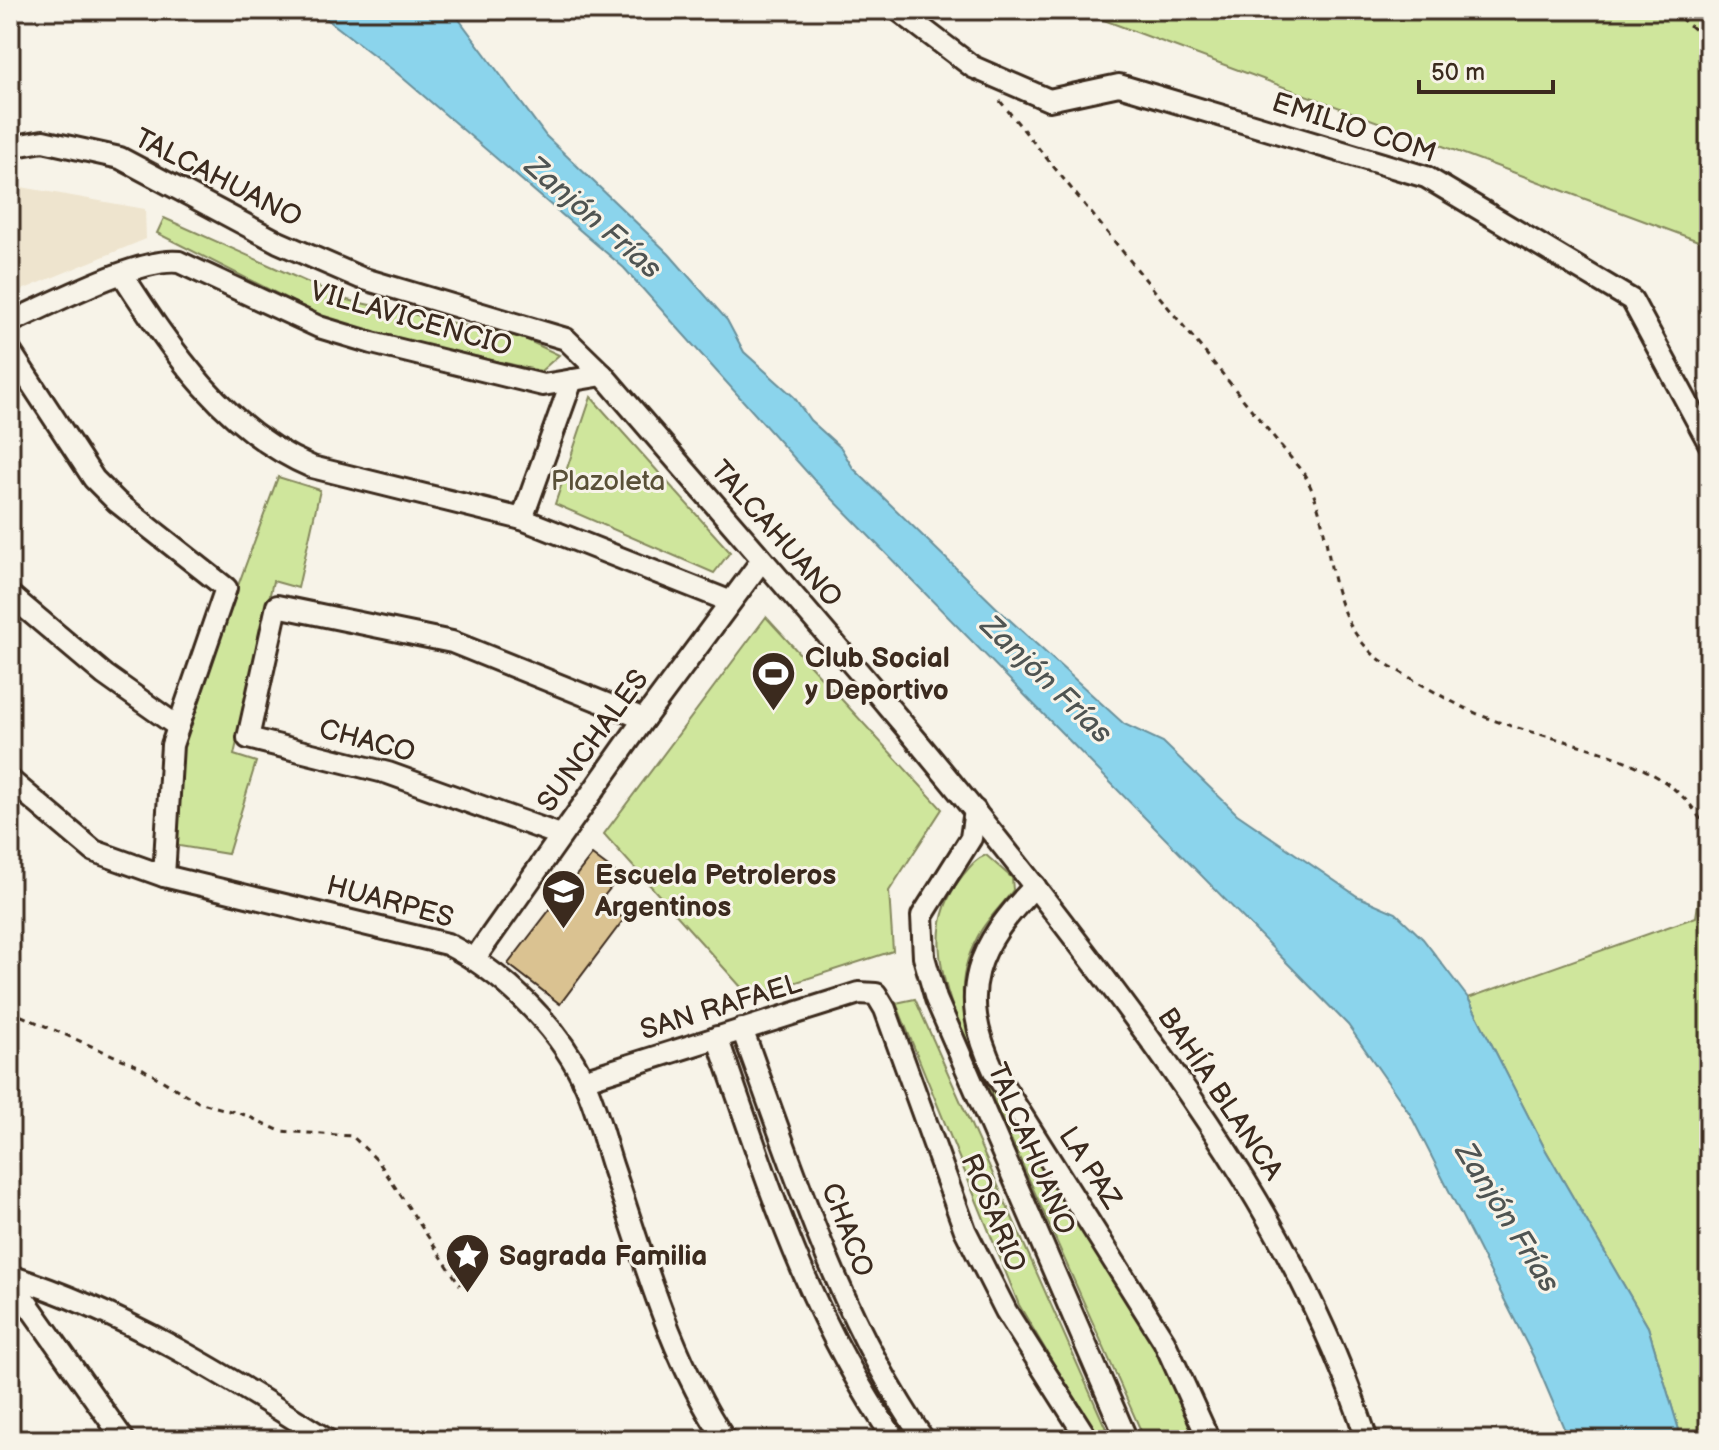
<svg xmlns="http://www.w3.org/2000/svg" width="1719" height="1450" viewBox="0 0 1719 1450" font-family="'Balsamiq Sans',sans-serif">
  <rect width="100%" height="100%" fill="#f7f3e8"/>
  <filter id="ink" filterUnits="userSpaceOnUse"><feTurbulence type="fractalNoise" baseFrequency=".0125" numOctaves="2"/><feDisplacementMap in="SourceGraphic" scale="16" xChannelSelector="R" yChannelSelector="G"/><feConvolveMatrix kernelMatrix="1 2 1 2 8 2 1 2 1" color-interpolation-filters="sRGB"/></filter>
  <g filter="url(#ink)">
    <path fill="#eee4ce" d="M10 185 145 209 146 239 10 295Z"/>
    <g fill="#cfe69c" stroke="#85885d" stroke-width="2">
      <path d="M1097 10H1709V245L1101 19Z"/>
      <path d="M164 218 347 300 523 338 559 355 541 371 341 326 157 233Z"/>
      <path d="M591 397 730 552 714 573 555 504Z"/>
      <path d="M278 477 320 490 298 588 273 581 234 755 256 762 228 854 173 845 183 735Z"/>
      <path d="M766 617 942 809 889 891 893 951 750 997 604 834Z"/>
      <path d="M1709 833V1440H1682L1648 1327 1545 1149 1468 998 1696 917Z"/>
      <path d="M986 855 1012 878 1013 890C1004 903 991 915 982 929 953 977 961 1009 979 1059L1153 1341 1199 1440H1145L954 1011C937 964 929 917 963 875 970 867 975 859 986 855Z"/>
      <path d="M915 999 1111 1440H1099L1019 1305 896 1003Z"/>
    </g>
    <path fill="#8bd4ec" stroke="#6b909a" stroke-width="2" d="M315 10H452L546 136 669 254 727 320 744 352 794 397 810 420 841 448 853 468 1000 611 1124 724 1163 742 1237 814 1357 896 1396 913 1423 939 1468 998 1545 1149 1648 1327 1682 1440H1569L1534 1358 1410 1114 1348 1025 814 480 624 268 397 73Z"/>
    <path fill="#dac291" stroke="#3b2a1e" stroke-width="2" d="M592 855 620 876 600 901 624 919 560 1004 508 964Z"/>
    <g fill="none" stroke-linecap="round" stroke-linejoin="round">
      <defs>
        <g id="street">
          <path d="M898 10 973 67 1049 100 1119 85 1426 177 1632 300 1709 443"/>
          <path d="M10 147 43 141 120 158 278 242 361 278 566 339 603 375C764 563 930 747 1079 944 1197 1099 1307 1253 1367 1440"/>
          <path d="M122 274C173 352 223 429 312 467L522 519 729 601"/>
          <path d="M10 322C50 305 139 257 179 262L319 327 372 343 543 385 603 375"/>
          <path d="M10 351 94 479 117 502 226 588 172 745 164 876"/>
          <path d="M522 519 572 380"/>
          <path d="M10 595 105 675 177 726"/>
          <path d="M10 780 94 851 164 876 447 944C502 972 555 1023 583 1079 596 1106 603 1137 612 1165 644 1259 670 1357 725 1440"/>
          <path d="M975 810 971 838 922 916 924 957 936 999 1127 1440"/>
          <path d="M560 835 388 773 248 738 277 606 452 642 644 719"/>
          <path d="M1035 886C977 946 956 991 994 1071L1164 1341 1209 1440"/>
          <path d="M475 958 644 719 762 560"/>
          <path d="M742 1029C794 1170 838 1315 924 1440"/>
          <path d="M717 1037C768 1182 806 1312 895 1440"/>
          <path d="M583 1080 859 993 876 994 885 1009 965 1230 1006 1311 1088 1440"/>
          <path d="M10 1276C124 1312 226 1375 327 1440"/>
          <path d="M10 1279 124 1440"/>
        </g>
      </defs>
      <use href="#street" stroke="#3b2a1e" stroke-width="26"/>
      <g stroke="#3b2a1e" stroke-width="3" stroke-dasharray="6 6" stroke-linecap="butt">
        <path d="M1671 10 1709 42"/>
        <path d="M1000 101 1304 474C1336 529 1321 599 1367 648 1377 660 1394 668 1407 676 1435 692 1462 709 1493 720 1565 746 1680 755 1709 838"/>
        <path d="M10 1011 138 1066 198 1102 245 1115 280 1131 352 1136 378 1161 460 1285"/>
      </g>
      <use href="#street" stroke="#f7f3e8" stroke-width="20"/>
    </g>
  </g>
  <defs>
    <symbol id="stadium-pin" viewBox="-11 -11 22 30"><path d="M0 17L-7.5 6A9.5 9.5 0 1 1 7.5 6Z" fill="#3b2a1e" stroke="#f7f3e8"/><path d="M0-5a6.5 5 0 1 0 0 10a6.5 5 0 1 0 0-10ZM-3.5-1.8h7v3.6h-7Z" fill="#fff"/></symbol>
    <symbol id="school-pin" viewBox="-11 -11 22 30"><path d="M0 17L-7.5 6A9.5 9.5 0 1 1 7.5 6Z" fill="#3b2a1e" stroke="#f7f3e8"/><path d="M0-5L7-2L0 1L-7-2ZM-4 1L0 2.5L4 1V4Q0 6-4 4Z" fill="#fff"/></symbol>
    <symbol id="sight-pin" viewBox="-11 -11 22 30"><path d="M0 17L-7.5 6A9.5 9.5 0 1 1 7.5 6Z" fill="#3b2a1e" stroke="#f7f3e8"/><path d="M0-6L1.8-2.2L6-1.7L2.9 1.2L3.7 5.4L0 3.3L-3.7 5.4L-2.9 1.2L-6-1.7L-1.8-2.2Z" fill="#fff"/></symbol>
  </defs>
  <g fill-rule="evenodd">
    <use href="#stadium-pin" x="748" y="648" width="51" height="69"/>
    <use href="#school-pin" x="538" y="866" width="51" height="69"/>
    <use href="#sight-pin" x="442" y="1230" width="51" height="69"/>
  </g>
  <g text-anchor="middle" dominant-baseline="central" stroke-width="6" stroke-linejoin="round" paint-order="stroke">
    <g font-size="28" fill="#3b2a1e" stroke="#f7f3e8">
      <text transform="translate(1354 128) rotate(18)">EMILIO COM</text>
      <text transform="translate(218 178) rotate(27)">TALCAHUANO</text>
      <text transform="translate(411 319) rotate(16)">VILLAVICENCIO</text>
      <text transform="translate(776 534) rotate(49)">TALCAHUANO</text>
      <text transform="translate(367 741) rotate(15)">CHACO</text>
      <text transform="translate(593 741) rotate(-54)">SUNCHALES</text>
      <text transform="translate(390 902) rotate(15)">HUARPES</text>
      <text transform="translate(721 1007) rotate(-17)">SAN RAFAEL</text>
      <text transform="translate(1220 1094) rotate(56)">BAHÍA BLANCA</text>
      <text transform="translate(1031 1149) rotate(67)">TALCAHUANO</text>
      <text transform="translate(1090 1168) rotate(57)">LA PAZ</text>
      <text transform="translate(993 1213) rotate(67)">ROSARIO</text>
      <text transform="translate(847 1230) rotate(69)">CHACO</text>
    </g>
    <g font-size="28" fill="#595037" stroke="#f7f3e8">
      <text x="608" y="481">Plazoleta</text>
    </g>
    <g font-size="28" font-weight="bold" fill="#3b2a1e" stroke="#f7f3e8" text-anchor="start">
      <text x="805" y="658">Club Social<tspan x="805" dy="32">y Deportivo</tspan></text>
      <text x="595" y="875">Escuela Petroleros<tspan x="595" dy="32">Argentinos</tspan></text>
      <text x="499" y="1256">Sagrada Familia</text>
    </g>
    <g font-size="30" font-style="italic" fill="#4f5452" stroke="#f7f3e8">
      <text transform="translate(593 218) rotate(41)">Zanjón Frías</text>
      <text transform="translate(1046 680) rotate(44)">Zanjón Frías</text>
      <text transform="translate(1507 1218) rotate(58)">Zanjón Frías</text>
    </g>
  </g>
  <rect width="1719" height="1450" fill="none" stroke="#f7f3e8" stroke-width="40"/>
  <rect x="20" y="20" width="1679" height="1410" fill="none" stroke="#3b2a1e" stroke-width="3" filter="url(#ink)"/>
  <path d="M1419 80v12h134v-12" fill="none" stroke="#3b2a1e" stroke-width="4"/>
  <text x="1431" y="80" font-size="24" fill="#3b2a1e" stroke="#f7f3e8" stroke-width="6" paint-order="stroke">50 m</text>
</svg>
